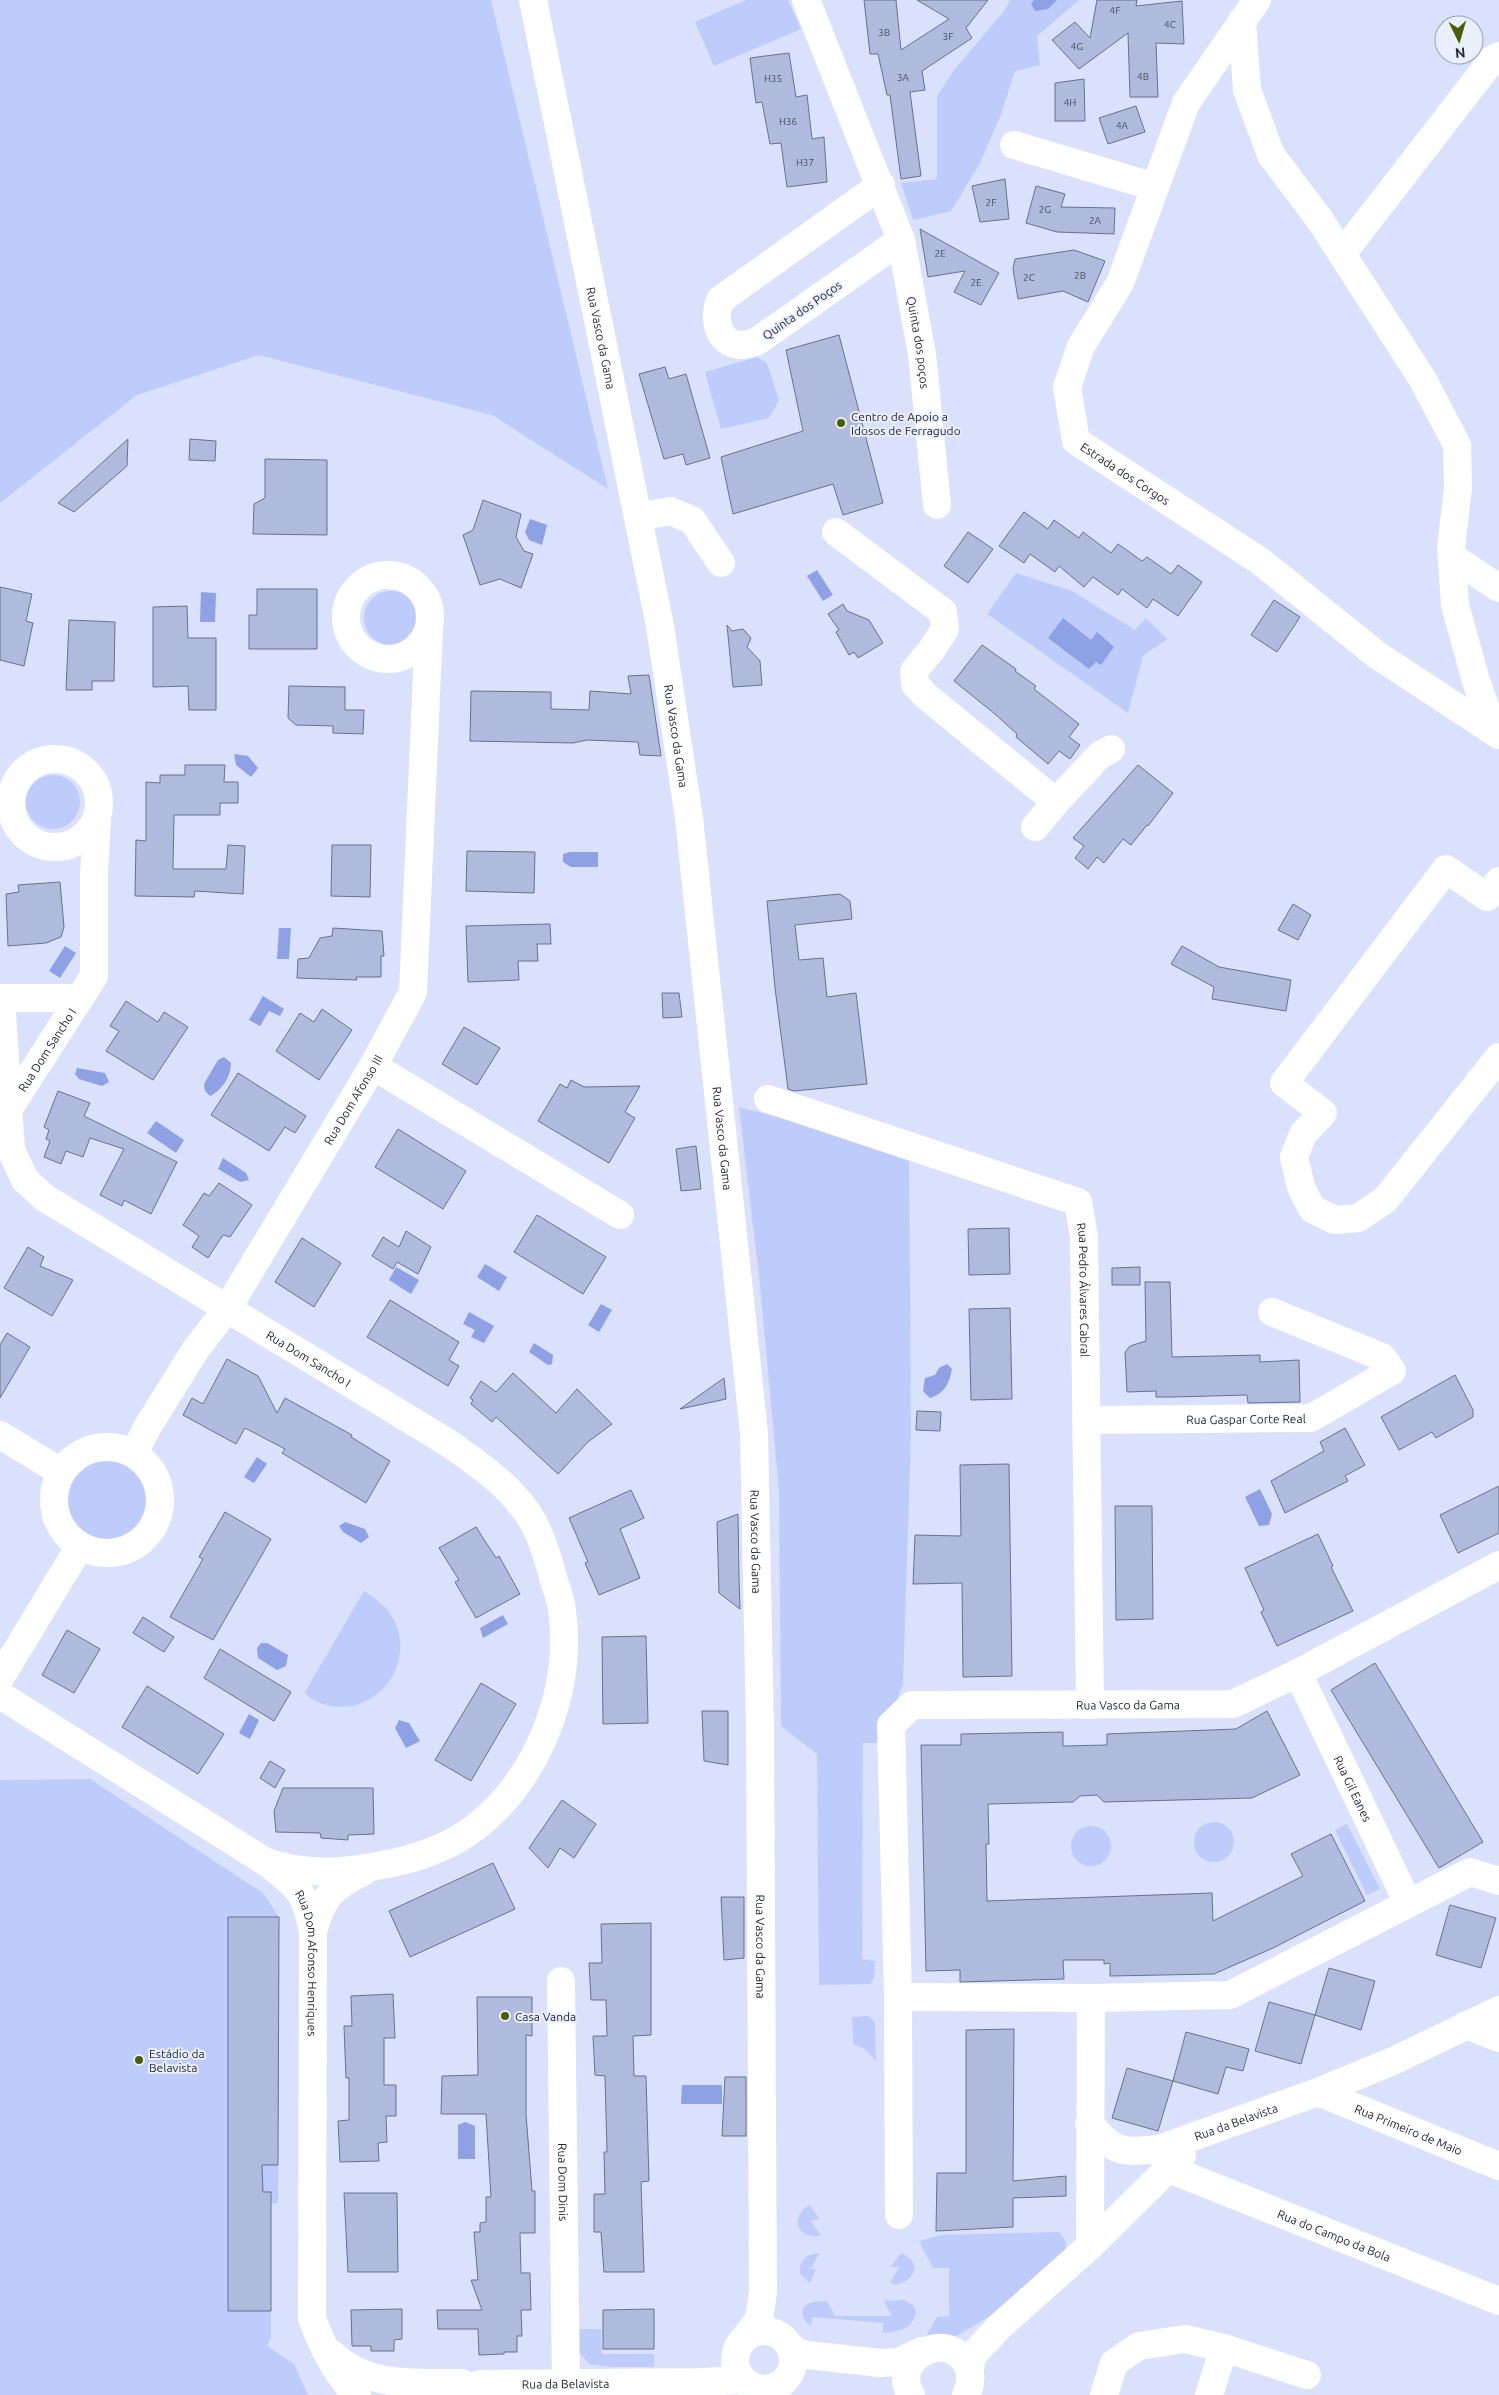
<svg xmlns="http://www.w3.org/2000/svg" width="1499" height="2395" viewBox="0 0 1499 2395" font-family="Ubuntu,sans-serif">
  <rect width="100%" height="100%" fill="#d9e1fd"/>
  <g fill="#beccfb">
    <path d="M0 0H491L608 489 492 415 259 355 137 395 0 503Z"/>
    <path d="M746 0H788L801 29 714 66 695 22Z"/>
    <path d="M1010 0H1079L1037 36 1040 65 1015 71 1001 114 980 163 951 211 913 220 901 183 937 179V96L954 70 1005 10Z"/>
    <path d="M757 357 767 363 779 400 769 418 721 429 705 372Z"/>
    <path d="M1016 573 1072 591 1135 630 1146 618 1167 639 1143 656 1128 713 987 614Z"/>
    <circle cx="391" cy="618" r="27"/>
    <circle cx="53" cy="802" r="27"/>
    <path d="M739 1107 909 1152 911 1435 903 1684 881 1743H863L862 1959 875 1961 874 1978 870 1984 819 1985 817 1754 781 1726 779 1491 760 1284Z"/>
    <circle cx="105" cy="1501" r="41"/>
    <path d="M364 1591C377 1600 390 1609 396 1624 414 1668 374 1717 327 1705 319 1703 310 1700 305 1692Z"/>
    <path d="M90 1779 263 1893 279 1917 278 2203 271 2204V2337L267 2346 294 2364 308 2395H0V1780Z"/>
    <circle cx="1214" cy="1842" r="20"/>
    <path d="M1347 1824 1380 1889 1367 1895 1335 1830Z"/>
    <circle cx="1091" cy="1846" r="20"/>
    <path d="M869 2016 875 2022 876 2061 864 2048 853 2044 852 2017Z"/>
    <path d="M810 2205 819 2219 811 2221 821 2236C817 2236 812 2236 808 2235 791 2229 798 2210 810 2205Z"/>
    <path d="M1059 2232 1066 2242 1065 2258 1003 2308 958 2335 921 2346 937 2317 949 2316V2268H933L919 2241 941 2235Z"/>
    <path d="M819 2253 811 2269H816L810 2283 800 2274C800 2259 804 2255 819 2253Z"/>
    <path d="M901 2253C923 2263 916 2279 896 2285L890 2283 899 2267H891Z"/>
    <path d="M904 2300 913 2305 916 2312C913 2330 898 2331 883 2333V2323L812 2317 811 2326C803 2321 797 2308 810 2303 815 2301 822 2301 827 2301L835 2316H892L884 2301Z"/>
    <path d="M578 2329H601L602 2354H654V2367H611L589 2364 579 2352Z"/>
  </g>
  <g fill="#8ea1e5">
    <path d="M1034 0H1057L1048 9 1035 11 1031 4Z"/>
    <path d="M530 519 547 525 542 545 529 540 525 532Z"/>
    <path d="M817 570 833 595 823 601 807 576Z"/>
    <path d="M201 592 216 593 215 622H200Z"/>
    <path d="M1063 618 1091 640 1097 632 1114 647 1101 665 1096 662 1089 669 1048 638Z"/>
    <path d="M234 754 248 756 258 768 251 777 236 765Z"/>
    <path d="M570 852H598V867H571L563 862V854Z"/>
    <path d="M279 928H291L289 959H277Z"/>
    <path d="M65 946 76 953 60 978 49 971Z"/>
    <path d="M263 996 284 1009 280 1016 269 1011 260 1026 249 1020Z"/>
    <path d="M224 1057 231 1063C231 1077 222 1090 210 1096L205 1091 204 1084 218 1060Z"/>
    <path d="M77 1068 105 1073 109 1082 102 1086 79 1079 75 1074Z"/>
    <path d="M156 1121 184 1140 176 1153 147 1133Z"/>
    <path d="M223 1158 246 1173 249 1180 240 1182 218 1169Z"/>
    <path d="M485 1264 507 1277 499 1291 477 1277Z"/>
    <path d="M396 1267 419 1280 411 1294 389 1280Z"/>
    <path d="M601 1304 612 1310 599 1332 588 1325Z"/>
    <path d="M469 1312 494 1326 484 1343 471 1337 475 1330 463 1324Z"/>
    <path d="M534 1343 553 1355 552 1364 548 1365 529 1352Z"/>
    <path d="M947 1364 952 1369C949 1384 945 1393 930 1398L923 1391 925 1378 935 1375 939 1368Z"/>
    <path d="M257 1457 267 1464 254 1483 244 1477Z"/>
    <path d="M1260 1489 1272 1514 1269 1525 1259 1526 1245 1497Z"/>
    <path d="M345 1522 365 1529 369 1537 361 1543 343 1532 339 1526Z"/>
    <path d="M503 1615 508 1624 483 1638 480 1628Z"/>
    <path d="M261 1643H267L288 1655 286 1666 277 1670 258 1658 257 1648Z"/>
    <path d="M249 1714 259 1720 250 1739 239 1733Z"/>
    <path d="M399 1720 409 1723 420 1741 406 1748 395 1728Z"/>
    <path d="M682 2085H722V2104H681Z"/>
    <path d="M465 2122 475 2126V2159H458V2125Z"/>
  </g>
  <g fill="#b0badc" stroke="#687190">
    <path d="M864 0H896L901 50 949 19 917 0H988L966 28 972 38 922 71 925 90 910 92 921 176 901 179 890 95H887L878 54H870Z"/>
    <path d="M1097 0H1137L1136 6 1182 1 1184 44 1156 43 1158 97H1130L1128 33 1079 69 1052 40 1075 22 1090 38Z"/>
    <path d="M789 53 796 97 807 95 812 139 824 137 827 182 787 187 781 143 770 144 762 102 756 103 750 58Z"/>
    <path d="M1084 79 1085 121H1055V83Z"/>
    <path d="M1136 106 1145 132 1108 144 1099 118Z"/>
    <path d="M1005 179 1009 219 980 222 972 186Z"/>
    <path d="M1036 186 1065 194 1061 207 1115 208 1114 234 1057 232 1026 223Z"/>
    <path d="M920 229 999 273 981 305 954 292 965 271 928 277Z"/>
    <path d="M1074 250 1105 261 1088 302 1063 291 1018 299 1013 269 1015 259Z"/>
    <path d="M839 335 883 503 843 515 833 484 733 514 721 457 803 431 786 350Z"/>
    <path d="M665 367 669 379 686 374 710 458 686 465 683 454 664 459 639 374Z"/>
    <path d="M128 439 127 466 74 512 58 503Z"/>
    <path d="M190 439 216 441 215 461 189 460Z"/>
    <path d="M265 459 327 460V535L253 534 254 504 265 498Z"/>
    <path d="M483 500 521 514 516 537 524 551 533 554 521 588 500 579 480 585 463 535 473 530Z"/>
    <path d="M1024 512 1048 529 1054 520 1079 538 1083 532 1111 553 1118 544 1142 561 1147 557 1171 574 1178 565 1202 582 1178 616 1153 599 1147 608 1122 589 1118 595 1093 577 1084 587 1059 566 1055 572 1030 554 1024 563 999 546Z"/>
    <path d="M968 532 993 549 968 583 944 566Z"/>
    <path d="M0 587 32 594 26 621 33 623 24 666 0 660Z"/>
    <path d="M257 589H317V649H249V615H257Z"/>
    <path d="M1274 600 1300 617 1277 652 1251 635Z"/>
    <path d="M843 604 847 611 869 620 883 643 858 658 854 652 849 655 836 632 839 630 828 614Z"/>
    <path d="M187 606 188 638H216V710H189L188 686 153 687V607Z"/>
    <path d="M69 620 115 622 114 681H92V690H66Z"/>
    <path d="M727 625 732 631 743 629 751 638 747 647 760 661 762 685 733 687Z"/>
    <path d="M982 645 1016 669 1015 671 1036 686 1034 689 1079 724 1069 737 1080 745 1070 759 1059 751 1048 764 1016 737 1017 734 995 714 954 681Z"/>
    <path d="M649 675 661 756 640 755 638 742 587 740 573 743 470 741 471 691 551 692V709L589 710 590 691 631 694 628 676Z"/>
    <path d="M289 686 345 687V710H364L363 734 333 733V726L296 725 288 718Z"/>
    <path d="M185 765H225L224 782H238V803H220V815H174L173 869H226L228 845 245 846 243 894 195 891 194 897 135 896 136 840 146 841V782L160 783V775H185Z"/>
    <path d="M1138 765 1173 793 1148 826 1147 825 1131 845 1123 839 1104 863 1097 857 1088 869 1075 858 1084 846 1073 838Z"/>
    <path d="M332 845H371L370 897 331 896Z"/>
    <path d="M467 851 535 852 534 893 466 891Z"/>
    <path d="M60 882 64 927 61 937 46 943 8 946 6 894 19 892 18 885Z"/>
    <path d="M840 894 850 901 852 919 795 925 799 960 823 958 827 997 856 993 867 1084 794 1091 788 1089 775 988 767 901Z"/>
    <path d="M1293 904 1311 915 1298 940 1278 930Z"/>
    <path d="M550 924 551 944H537L538 961H518L519 980 468 982 466 926Z"/>
    <path d="M333 928 382 931 384 956H381V977H356L357 980 297 978 298 959 309 958 320 938 332 936Z"/>
    <path d="M1182 946 1219 967 1291 980 1286 1011 1212 999 1214 987 1171 964Z"/>
    <path d="M662 993H679L682 1017 663 1018Z"/>
    <path d="M126 1001 158 1022 164 1012 188 1027 153 1080 106 1051 119 1031 110 1026Z"/>
    <path d="M322 1009 352 1030 319 1080 276 1051 300 1013 314 1022Z"/>
    <path d="M464 1027 500 1048 477 1085 442 1064Z"/>
    <path d="M238 1073 306 1116 295 1133 285 1127 269 1151 211 1115Z"/>
    <path d="M571 1080 584 1087 640 1086 625 1112 635 1118 609 1163 538 1121 560 1084 567 1088Z"/>
    <path d="M58 1091 90 1103 84 1116 177 1162 151 1214 124 1200 122 1206 100 1195 124 1149 90 1138 83 1157 66 1151 61 1164 44 1157 50 1141 46 1139 49 1130 44 1127Z"/>
    <path d="M398 1129 466 1171 443 1209 375 1167Z"/>
    <path d="M696 1146 701 1189 681 1191 676 1149Z"/>
    <path d="M219 1183 252 1205 230 1237 223 1235 208 1258 192 1247 199 1236 183 1225 204 1193 209 1196Z"/>
    <path d="M537 1215 606 1257 583 1294 514 1252Z"/>
    <path d="M1009 1228 1010 1274 969 1275 968 1229Z"/>
    <path d="M406 1231 431 1247 418 1274 397 1262 393 1269 372 1256 383 1237 399 1247Z"/>
    <path d="M302 1238 341 1263 314 1307 275 1282Z"/>
    <path d="M28 1247 44 1257 40 1266 73 1280 52 1316 4 1288Z"/>
    <path d="M1140 1267V1285H1112V1268Z"/>
    <path d="M1145 1282H1170L1172 1357 1260 1355V1362L1299 1360 1300 1402 1248 1403 1247 1395 1173 1397H1156V1391L1127 1392 1125 1352 1130 1346 1146 1341Z"/>
    <path d="M390 1300 459 1342 449 1360 459 1366 448 1386 367 1337Z"/>
    <path d="M1010 1308 1012 1399 971 1400 969 1309Z"/>
    <path d="M7 1333 30 1347 0 1398V1345Z"/>
    <path d="M227 1359 258 1376 277 1413 285 1398 352 1435 351 1437 390 1461 366 1503 282 1453 285 1449 245 1428 236 1444 183 1415 192 1398 203 1404Z"/>
    <path d="M513 1373 556 1413 577 1389 612 1424 588 1442 558 1474 496 1417 492 1422 471 1404 473 1400 470 1398 481 1381 496 1392Z"/>
    <path d="M1455 1375 1473 1410V1417L1436 1438 1432 1432 1399 1450 1381 1417Z"/>
    <path d="M724 1378 726 1399 680 1409Z"/>
    <path d="M917 1411 941 1412 940 1431 916 1430Z"/>
    <path d="M1345 1428 1365 1465 1345 1476 1348 1481 1285 1513 1271 1481 1324 1451 1320 1442Z"/>
    <path d="M1009 1464 1012 1676 963 1677 962 1583 913 1584 915 1535 961 1536 960 1465Z"/>
    <path d="M1499 1486V1533L1458 1553 1440 1515Z"/>
    <path d="M631 1490 644 1518 620 1529 640 1578 599 1595 585 1563 588 1562 569 1518Z"/>
    <path d="M1115 1506H1152L1153 1619 1116 1620Z"/>
    <path d="M225 1512 271 1539 213 1640 170 1617 203 1559 199 1557Z"/>
    <path d="M738 1514 739 1580 740 1609 719 1593 717 1522Z"/>
    <path d="M476 1527 496 1558 499 1556 520 1594 476 1618 455 1582 459 1580 439 1548Z"/>
    <path d="M1318 1534 1333 1566 1331 1567 1353 1611 1277 1646 1261 1612 1264 1610 1245 1568Z"/>
    <path d="M143 1617 174 1637 164 1652 133 1633Z"/>
    <path d="M67 1630 100 1649 74 1693 42 1675Z"/>
    <path d="M646 1636 648 1723 603 1724 602 1637Z"/>
    <path d="M220 1649 291 1692 274 1721 204 1678Z"/>
    <path d="M1375 1663 1483 1842 1439 1868 1331 1690Z"/>
    <path d="M481 1683 516 1704 471 1781 435 1760Z"/>
    <path d="M147 1686 224 1734 198 1774 122 1727Z"/>
    <path d="M702 1711H728V1765L704 1761Z"/>
    <path d="M1267 1711 1300 1775 1252 1798 1104 1802 1097 1795 1080 1796 1073 1802 988 1804 989 1844H986L987 1901 1212 1893 1213 1921 1303 1876 1291 1854 1331 1834 1365 1901 1273 1948 1214 1974 1110 1976V1963L1104 1964V1960H1063L1064 1979 960 1982V1970L926 1971 921 1745H961V1734L1063 1732V1746L1107 1745V1734L1236 1729Z"/>
    <path d="M270 1761 285 1770 275 1788 260 1778Z"/>
    <path d="M283 1788H373L374 1834 348 1835V1840L321 1838 320 1833 276 1832 274 1811Z"/>
    <path d="M562 1800 596 1824 574 1858 560 1848 548 1868 529 1848Z"/>
    <path d="M493 1863 515 1909 410 1957 389 1911Z"/>
    <path d="M721 1897H744V1958L724 1960Z"/>
    <path d="M1450 1905 1496 1918 1481 1968 1436 1955Z"/>
    <path d="M228 1917H279L278 2165H262L263 2192H271V2311H228Z"/>
    <path d="M651 1923V2035L633 2036 634 2076H646L649 2181 641 2182 644 2272H604L601 2232H594V2194H605L604 2152H607L605 2076 595 2075 593 2036H607L606 2000H591L589 1963H602L601 1924Z"/>
    <path d="M1329 1968 1375 1981 1361 2030 1315 2015Z"/>
    <path d="M393 1994 395 2038H384V2085H396V2116H386L387 2142 378 2143 379 2161 340 2162 338 2121 349 2120V2078H346L344 2026H352L351 1996Z"/>
    <path d="M477 1997H532V2036L526 2035V2114L532 2191H535V2233H520L521 2273H530L531 2310H521L522 2336H517V2352H504V2354L479 2355 478 2329H438L437 2310H482L471 2280H478L474 2232H480V2223L486 2222V2197H491L486 2114H441L442 2076 478 2075Z"/>
    <path d="M1269 2002 1315 2015 1301 2064 1255 2051Z"/>
    <path d="M1014 2029 1013 2181 1066 2176V2196L1013 2198V2227L936 2231 937 2173H966V2030Z"/>
    <path d="M1186 2032 1249 2049 1243 2071 1226 2067 1218 2094 1173 2081Z"/>
    <path d="M1127 2068 1173 2081 1158 2131 1112 2118Z"/>
    <path d="M725 2077H746V2136H722Z"/>
    <path d="M344 2193H397L398 2272H348Z"/>
    <path d="M402 2309V2339L394 2340V2351H371V2346H352L351 2310Z"/>
    <path d="M654 2309V2349H603V2310Z"/>
  </g>
  <g fill="none" stroke-linecap="round" stroke-linejoin="round">
    <g stroke="#fff" stroke-width="28">
      <path id="s1" d="M533 0 660 626 689 818 754 1433 760 1730 763 2292 759 2319 745 2338"/>
      <path d="M806 0 901 240 759 340C728 356 709 330 720 300L881 185"/>
      <path id="s2" d="M1257 0 1186 103 1120 283 1081 346 1067 387 1076 441 1260 561 1377 655 1499 735"/>
      <path d="M1242 21 1247 90 1271 155 1320 220 1423 380 1457 445 1458 489 1451 547 1455 605 1476 681 1494 732"/>
      <path d="M1014 145 1155 187"/>
      <path id="s3" d="M901 240 922 354 937 505"/>
      <path d="M1342 254 1493 59 1499 56"/>
      <path d="M638 517 670 511 692 520 721 563"/>
      <path d="M836 532 943 612 945 629 932 649 914 671 915 684 926 696 1056 802 1035 827"/>
      <path d="M1452 557 1499 588"/>
      <circle cx="388" cy="617" r="42"/>
      <circle cx="55" cy="803" r="44"/>
      <path d="M1056 802 1100 755 1111 749"/>
      <path d="M1499 881 1487 897 1446 869 1284 1083 1323 1113 1303 1134 1294 1157 1301 1187 1312 1209 1335 1220 1358 1218 1385 1200 1499 1057"/>
      <path d="M0 998H80"/>
      <path id="s4" d="M1 998 11 1150 25 1180 45 1198 450 1444C478 1464 509 1485 528 1514 540 1531 549 1561 554 1581 557 1590 561 1600 562 1610 573 1688 539 1777 477 1826 448 1849 413 1860 377 1866 338 1874 304 1874 266 1862"/>
      <path d="M373 1066 620 1215"/>
      <path id="s5" d="M768 1099 1078 1202 1084 1237 1090 1705"/>
      <path id="s6" d="M10 1107 94 976V876L97 817"/>
      <path id="s7" d="M1086 1420 1311 1418 1392 1371 1382 1357 1272 1312"/>
      <path d="M0 1435 61 1472"/>
      <circle cx="107" cy="1500" r="53"/>
      <path id="s8" d="M134 1453 148 1426 196 1349 227 1309 373 1066 413 992 429 628"/>
      <path id="s9" d="M1298 1673 1408 1903"/>
      <path d="M0 1678 80 1546"/>
      <path id="s10" d="M0 1695 266 1862C298 1887 305 1890 313 1932L312 2318C322 2346 336 2374 357 2395"/>
      <path d="M313 1932C322 1898 331 1887 363 1872"/>
      <path id="s11" d="M561 1981 566 2383"/>
      <path d="M898 1997 1091 1998 1230 1995 1470 1872 1499 1881"/>
      <path d="M1466 2025 1499 2038"/>
      <path id="s12" d="M1318 2092 1499 2166"/>
      <path id="s13" d="M1089 2124C1116 2153 1120 2153 1159 2149L1318 2092 1393 2061 1499 2010"/>
      <path id="s14" d="M1169 2169 1499 2301"/>
      <path id="s15" d="M899 2215 898 1997 891 1725 912 1705 1233 1704 1298 1673 1499 1565"/>
      <path d="M1090 2246 1091 1998"/>
      <circle cx="764" cy="2360" r="29"/>
      <path d="M790 2346 797 2352 808 2355 880 2363 899 2362 922 2351"/>
      <path d="M1224 2348 1307 2375"/>
      <path d="M332 2354C370 2389 414 2382 462 2383"/>
      <path d="M970 2370 972 2356 999 2327 1090 2246 1182 2155"/>
      <path id="s16" d="M438 2395 481 2384 701 2382 742 2380"/>
      <path d="M911 2395C889 2359 948 2327 967 2365 972 2375 971 2385 966 2395"/>
      <path d="M1104 2395 1114 2363 1139 2346 1185 2339 1224 2348 1209 2395"/>
    </g>
  </g>
  <g fill="#4c5e02" stroke="#eaeffd" stroke-width="2">
    <circle cx="841" cy="423" r="5"/>
    <circle cx="505" cy="2016" r="5"/>
    <circle cx="139" cy="2060" r="5"/>
  </g>
  <g text-anchor="middle" dominant-baseline="central" stroke-width="4" stroke-linejoin="round" paint-order="stroke">
    <g font-size="10" fill="#484d60">
      <text x="1115" y="10">4F</text>
      <text x="1170" y="24">4C</text>
      <text x="884" y="32">3B</text>
      <text x="948" y="36">3F</text>
      <text x="1077" y="46">4G</text>
      <text x="1143" y="76">4B</text>
      <text x="903" y="77">3A</text>
      <text x="773" y="78">H35</text>
      <text x="1070" y="102">4H</text>
      <text x="788" y="121">H36</text>
      <text x="1122" y="125">4A</text>
      <text x="805" y="162">H37</text>
      <text x="991" y="202">2F</text>
      <text x="1045" y="209">2G</text>
      <text x="1095" y="220">2A</text>
      <text x="940" y="253">2E</text>
      <text x="1080" y="275">2B</text>
      <text x="1029" y="277">2C</text>
      <text x="976" y="282">2E</text>
    </g>
    <g font-size="12" fill="#252936" stroke="#eaeffd">
      <text transform="translate(802 310) rotate(-35)">Quinta dos Poços</text>
      <text stroke="none"><textPath href="#s1" startOffset="345">Rua Vasco da Gama</textPath></text>
      <text stroke="none"><textPath href="#s3" startOffset="104">Quinta dos poços</textPath></text>
      <text stroke="none"><textPath href="#s2" startOffset="548">Estrada dos Corgos</textPath></text>
      <text stroke="none"><textPath href="#s1" startOffset="750">Rua Vasco da Gama</textPath></text>
      <text stroke="none"><textPath href="#s6" startOffset="68">Rua Dom Sancho I</textPath></text>
      <text stroke="none"><textPath href="#s8" startOffset="416">Rua Dom Afonso III</textPath></text>
      <text stroke="none"><textPath href="#s1" startOffset="1155">Rua Vasco da Gama</textPath></text>
      <text stroke="none"><textPath href="#s5" startOffset="415">Rua Pedro Álvares Cabral</textPath></text>
      <text stroke="none"><textPath href="#s4" startOffset="521">Rua Dom Sancho I</textPath></text>
      <text stroke="none"><textPath href="#s7" startOffset="160">Rua Gaspar Corte Real</textPath></text>
      <text stroke="none"><textPath href="#s1" startOffset="1560">Rua Vasco da Gama</textPath></text>
      <text stroke="none"><textPath href="#s15" startOffset="735">Rua Vasco da Gama</textPath></text>
      <text stroke="none"><textPath href="#s9" startOffset="128">Rua Gil Eanes</textPath></text>
      <text stroke="none"><textPath href="#s1" startOffset="1965">Rua Vasco da Gama</textPath></text>
      <text stroke="none"><textPath href="#s10" startOffset="432">Rua Dom Afonso Henriques</textPath></text>
      <text stroke="none"><textPath href="#s13" startOffset="161">Rua da Belavista</textPath></text>
      <text stroke="none"><textPath href="#s12" startOffset="98">Rua Primeiro de Maio</textPath></text>
      <text stroke="none"><textPath href="#s11" startOffset="201">Rua Dom Dinis</textPath></text>
      <text stroke="none"><textPath href="#s14" startOffset="178">Rua do Campo da Bola</textPath></text>
      <text stroke="none"><textPath href="#s16" startOffset="129">Rua da Belavista</textPath></text>
    </g>
    <g font-size="12" fill="#252936" stroke="#eaeffd" text-anchor="start">
      <text x="851" y="416">Centro de Apoio a<tspan x="851" dy="14">Idosos de Ferragudo</tspan></text>
      <text x="515" y="2016">Casa Vanda</text>
      <text x="149" y="2053">Estádio da<tspan x="149" dy="14">Belavista</tspan></text>
    </g>
  </g>
  <g transform="translate(1459 40) rotate(175)"><circle r="24" fill="#eaeffd" stroke="#9ba0ad"/>
  <path d="M0-4L9 19L0 12L-9 19Z" fill="#4c5e02"/>
  <text y="-8" font-size="14" font-weight="bold" text-anchor="middle" fill="#252936">N</text>
  </g>
</svg>
